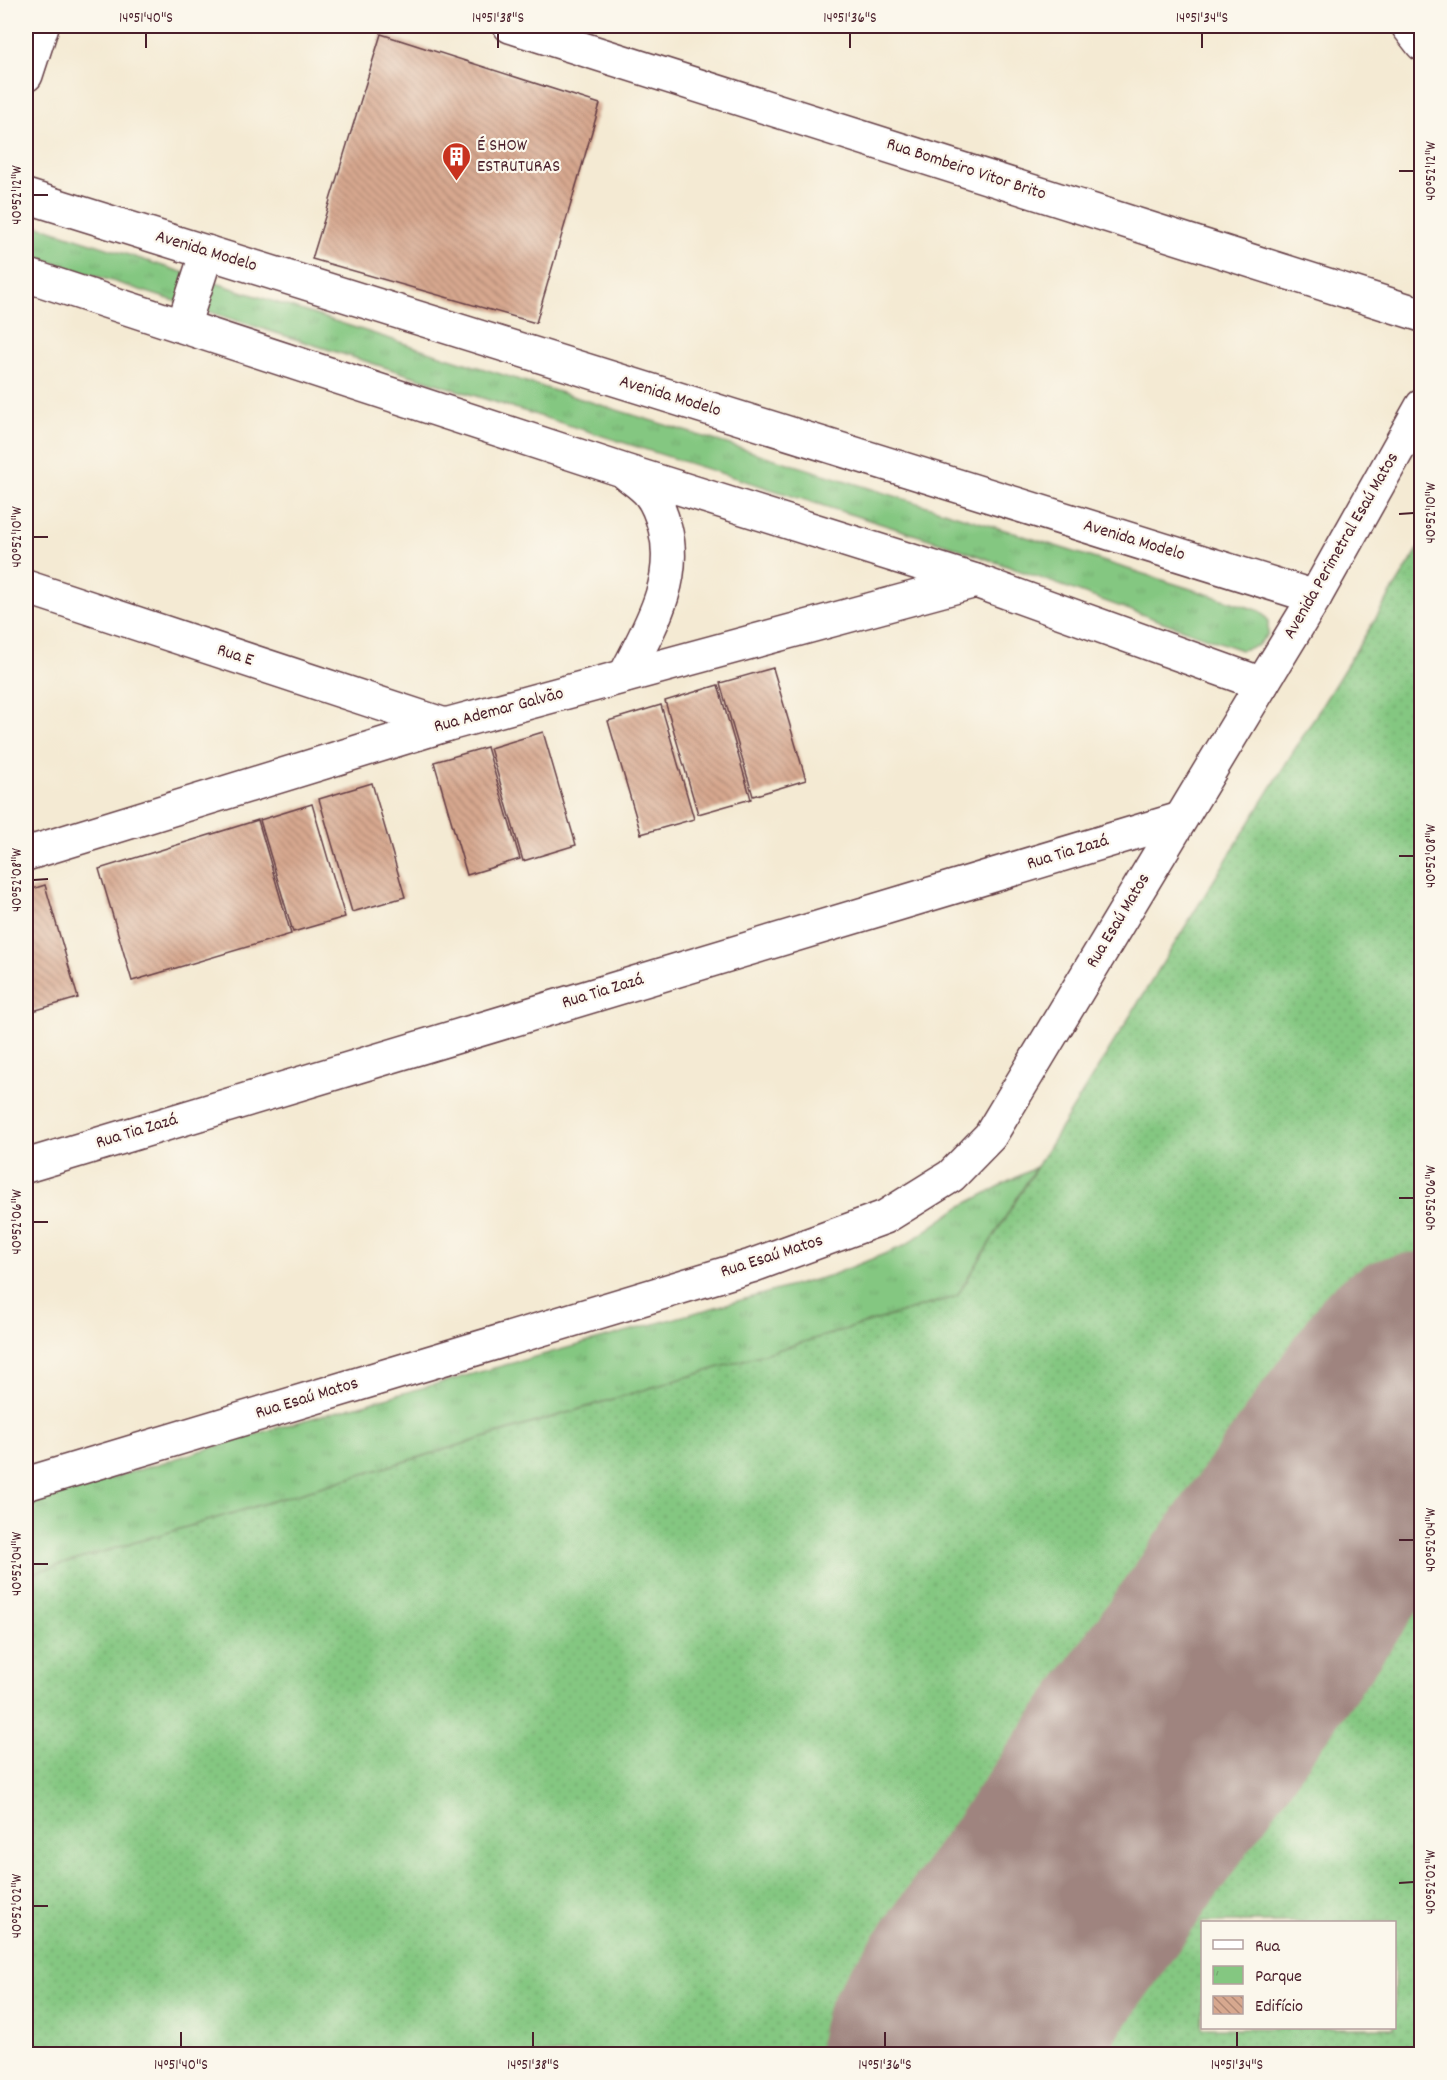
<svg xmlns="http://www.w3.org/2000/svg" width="1447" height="2080" viewBox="0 0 1447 2080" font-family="Dekko,sans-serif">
  <defs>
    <pattern id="grass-dots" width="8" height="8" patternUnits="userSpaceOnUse" patternTransform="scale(1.5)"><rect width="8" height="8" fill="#84c781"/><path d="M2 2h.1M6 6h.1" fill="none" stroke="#74aa70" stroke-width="1.8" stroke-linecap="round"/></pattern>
    <pattern id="park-tufts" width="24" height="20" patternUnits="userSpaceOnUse" patternTransform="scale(1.5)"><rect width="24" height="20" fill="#84c781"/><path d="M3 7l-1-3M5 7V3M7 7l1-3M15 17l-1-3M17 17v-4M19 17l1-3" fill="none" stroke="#74aa70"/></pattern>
    <pattern id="building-back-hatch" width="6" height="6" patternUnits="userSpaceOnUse" patternTransform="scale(1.5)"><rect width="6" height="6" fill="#d7a88f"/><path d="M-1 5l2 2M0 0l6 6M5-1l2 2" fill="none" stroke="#b08875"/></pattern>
  </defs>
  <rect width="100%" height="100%" fill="#fbf7ec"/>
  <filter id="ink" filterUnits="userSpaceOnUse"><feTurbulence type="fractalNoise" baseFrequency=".0167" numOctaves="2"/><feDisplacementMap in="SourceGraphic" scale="12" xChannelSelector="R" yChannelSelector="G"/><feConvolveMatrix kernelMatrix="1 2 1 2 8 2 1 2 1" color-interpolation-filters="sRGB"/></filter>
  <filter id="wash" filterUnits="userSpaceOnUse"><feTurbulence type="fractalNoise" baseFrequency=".008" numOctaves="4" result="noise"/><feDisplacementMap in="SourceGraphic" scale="24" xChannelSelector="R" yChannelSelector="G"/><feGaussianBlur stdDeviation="1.35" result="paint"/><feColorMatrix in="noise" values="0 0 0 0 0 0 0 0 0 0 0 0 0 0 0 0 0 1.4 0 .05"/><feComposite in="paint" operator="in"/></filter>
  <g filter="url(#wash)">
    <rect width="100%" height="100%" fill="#f4ead3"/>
    <path fill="url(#grass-dots)" stroke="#677356" stroke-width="1.5" fill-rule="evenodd" d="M1421 545V2054H26V1575L957 1296ZM1202 1922H1394V2028H1202Z"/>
    <g fill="url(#park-tufts)" stroke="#677356" stroke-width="1.5">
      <path d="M26 222 468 364 1008 531 1260 611 1268 620V634L1257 646 1241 650 951 546 26 254Z"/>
      <path d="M1036 1167 957 1296 26 1575V1504L273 1429 832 1275 904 1246 960 1207Z"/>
    </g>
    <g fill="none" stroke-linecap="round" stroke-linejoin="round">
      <path stroke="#9f847f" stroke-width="258" d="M948 2054 1422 1381"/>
    </g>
    <g id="blocks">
      <g fill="url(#building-back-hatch)">
        <path d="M381 34 600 104 536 323 312 259Z"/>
        <path d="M773 668 806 780 753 796 720 683Z"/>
        <path d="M718 685 751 799 698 814 665 701Z"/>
        <path d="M661 705 694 819 641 834 608 721Z"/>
        <path d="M543 732 576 845 523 861 490 748Z"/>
        <path d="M487 747 520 859 467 875 434 762Z"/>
        <path d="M372 783 405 897 352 912 319 799Z"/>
        <path d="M312 804 345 917 293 932 260 820Z"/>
        <path d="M258 820 291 934 132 981 99 869Z"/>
        <path d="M45 885 78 998 26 1013V891Z"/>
      </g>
    </g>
  </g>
  <g filter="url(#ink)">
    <use href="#blocks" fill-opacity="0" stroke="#643d44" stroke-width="1.5"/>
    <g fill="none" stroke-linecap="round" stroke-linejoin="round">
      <defs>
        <g id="minor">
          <path d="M510 26 1422 315"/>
          <path d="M1408 26 1422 44"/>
          <path d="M26 75 42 26"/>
          <path d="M26 587 445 725"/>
          <path d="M26 854 445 725 976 581"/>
          <path d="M26 1166 1180 819"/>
          <path d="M26 1484 751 1266 885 1217 951 1176 990 1136 1262 684"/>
        </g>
        <g id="major">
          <path d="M26 196 1315 597"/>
          <path d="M26 275 625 471 976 581 1262 684 1315 597 1422 406"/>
          <path d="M183 326 207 252"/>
          <path d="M625 676C648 630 679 582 665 528 662 517 658 504 650 494 644 486 634 480 626 473"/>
        </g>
      </defs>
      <use href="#minor" stroke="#643d44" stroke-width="36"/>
      <use href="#major" stroke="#643d44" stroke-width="36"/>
      <use href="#minor" stroke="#fff" stroke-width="33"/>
      <use href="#major" stroke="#fff" stroke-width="33"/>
    </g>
  </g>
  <path fill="none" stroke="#4a1f2b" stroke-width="2" d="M146 33V48M498 33V48M850 33V48M1202 33V48M1399 171H1414M33 195H48M1399 514 1414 513M33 537H48M1399 856H1414M33 880 48 879M1399 1198H1414M33 1222H48M1399 1540H1414M33 1564H48M1399 1883 1414 1882M33 1906H48M181 2032V2047M533 2032V2047M885 2032V2047M1237 2032V2047"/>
  <defs>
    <symbol id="building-pin" viewBox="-11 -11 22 30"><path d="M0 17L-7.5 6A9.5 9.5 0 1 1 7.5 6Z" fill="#c8321e" stroke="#fbf7ec"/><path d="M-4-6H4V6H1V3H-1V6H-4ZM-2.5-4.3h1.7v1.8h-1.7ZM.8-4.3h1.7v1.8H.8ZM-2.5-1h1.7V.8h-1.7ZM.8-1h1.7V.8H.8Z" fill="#fff"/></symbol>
  </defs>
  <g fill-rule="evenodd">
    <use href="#building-pin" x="440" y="140" width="33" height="45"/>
  </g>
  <g text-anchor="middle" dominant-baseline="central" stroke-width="4.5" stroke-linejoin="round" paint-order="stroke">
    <g font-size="18" fill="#4a1f2b" stroke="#fbf7ec" text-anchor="start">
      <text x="477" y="146">É SHOW<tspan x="477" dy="21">ESTRUTURAS</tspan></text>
    </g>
    <g font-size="18" fill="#4a1f2b" stroke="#fbf7ec">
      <text transform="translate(966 170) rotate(18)">Rua Bombeiro Vitor Brito</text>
      <text transform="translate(206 252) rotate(17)">Avenida Modelo</text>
      <text transform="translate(670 397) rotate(17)">Avenida Modelo</text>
      <text transform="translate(1134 541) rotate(17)">Avenida Modelo</text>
      <text transform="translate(1342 546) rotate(-60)">Avenida Perimetral Esaú Matos</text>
      <text transform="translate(235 656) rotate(18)">Rua E</text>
      <text transform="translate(499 711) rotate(-15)">Rua Ademar Galvão</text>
      <text transform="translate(1068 853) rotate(-17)">Rua Tia Zazá</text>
      <text transform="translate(1119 921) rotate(-59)">Rua Esaú Matos</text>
      <text transform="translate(603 992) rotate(-17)">Rua Tia Zazá</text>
      <text transform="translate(137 1132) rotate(-17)">Rua Tia Zazá</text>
      <text transform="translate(772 1257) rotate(-18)">Rua Esaú Matos</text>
      <text transform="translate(307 1399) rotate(-17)">Rua Esaú Matos</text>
    </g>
  </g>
  <rect width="1447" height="2080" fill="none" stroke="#fbf7ec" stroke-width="66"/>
  <rect x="1201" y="1921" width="195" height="108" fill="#fbf7ec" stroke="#b4a19f" stroke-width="1.5"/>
  <rect x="1213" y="1940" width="30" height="9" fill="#ffffff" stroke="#b4a19f" stroke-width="1.5"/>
  <text x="1255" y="1951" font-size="18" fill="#4a1f2b">Rua</text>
  <rect x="1213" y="1966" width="30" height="18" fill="url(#park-tufts)" stroke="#b4a19f" stroke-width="1.5"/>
  <text x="1255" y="1981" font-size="18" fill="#4a1f2b">Parque</text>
  <rect x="1213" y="1996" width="30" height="18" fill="url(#building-back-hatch)" stroke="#b4a19f" stroke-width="1.5"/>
  <text x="1255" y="2011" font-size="18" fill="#4a1f2b">Edifício</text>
  <rect x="33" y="33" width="1381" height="2014" fill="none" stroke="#4a1f2b" stroke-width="2"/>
  <g font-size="15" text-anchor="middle" fill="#4a1f2b">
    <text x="146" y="22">14°51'40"S</text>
    <text x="498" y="22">14°51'38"S</text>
    <text x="850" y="22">14°51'36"S</text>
    <text x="1202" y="22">14°51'34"S</text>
    <text transform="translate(1430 171) rotate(-90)" y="5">40°52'12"W</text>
    <text transform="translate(16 195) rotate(-90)" y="5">40°52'12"W</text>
    <text transform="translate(1430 513) rotate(-90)" y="5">40°52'10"W</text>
    <text transform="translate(16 537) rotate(-90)" y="5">40°52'10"W</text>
    <text transform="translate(1430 856) rotate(-90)" y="5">40°52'08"W</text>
    <text transform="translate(16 880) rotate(-90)" y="5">40°52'08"W</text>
    <text transform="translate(1430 1198) rotate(-90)" y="5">40°52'06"W</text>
    <text transform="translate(16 1222) rotate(-90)" y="5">40°52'06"W</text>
    <text transform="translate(1430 1540) rotate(-90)" y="5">40°52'04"W</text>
    <text transform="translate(16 1564) rotate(-90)" y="5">40°52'04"W</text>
    <text transform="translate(1430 1882) rotate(-90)" y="5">40°52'02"W</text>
    <text transform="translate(16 1906) rotate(-90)" y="5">40°52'02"W</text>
    <text x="181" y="2069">14°51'40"S</text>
    <text x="533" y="2069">14°51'38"S</text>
    <text x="885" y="2069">14°51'36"S</text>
    <text x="1237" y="2069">14°51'34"S</text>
  </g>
</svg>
